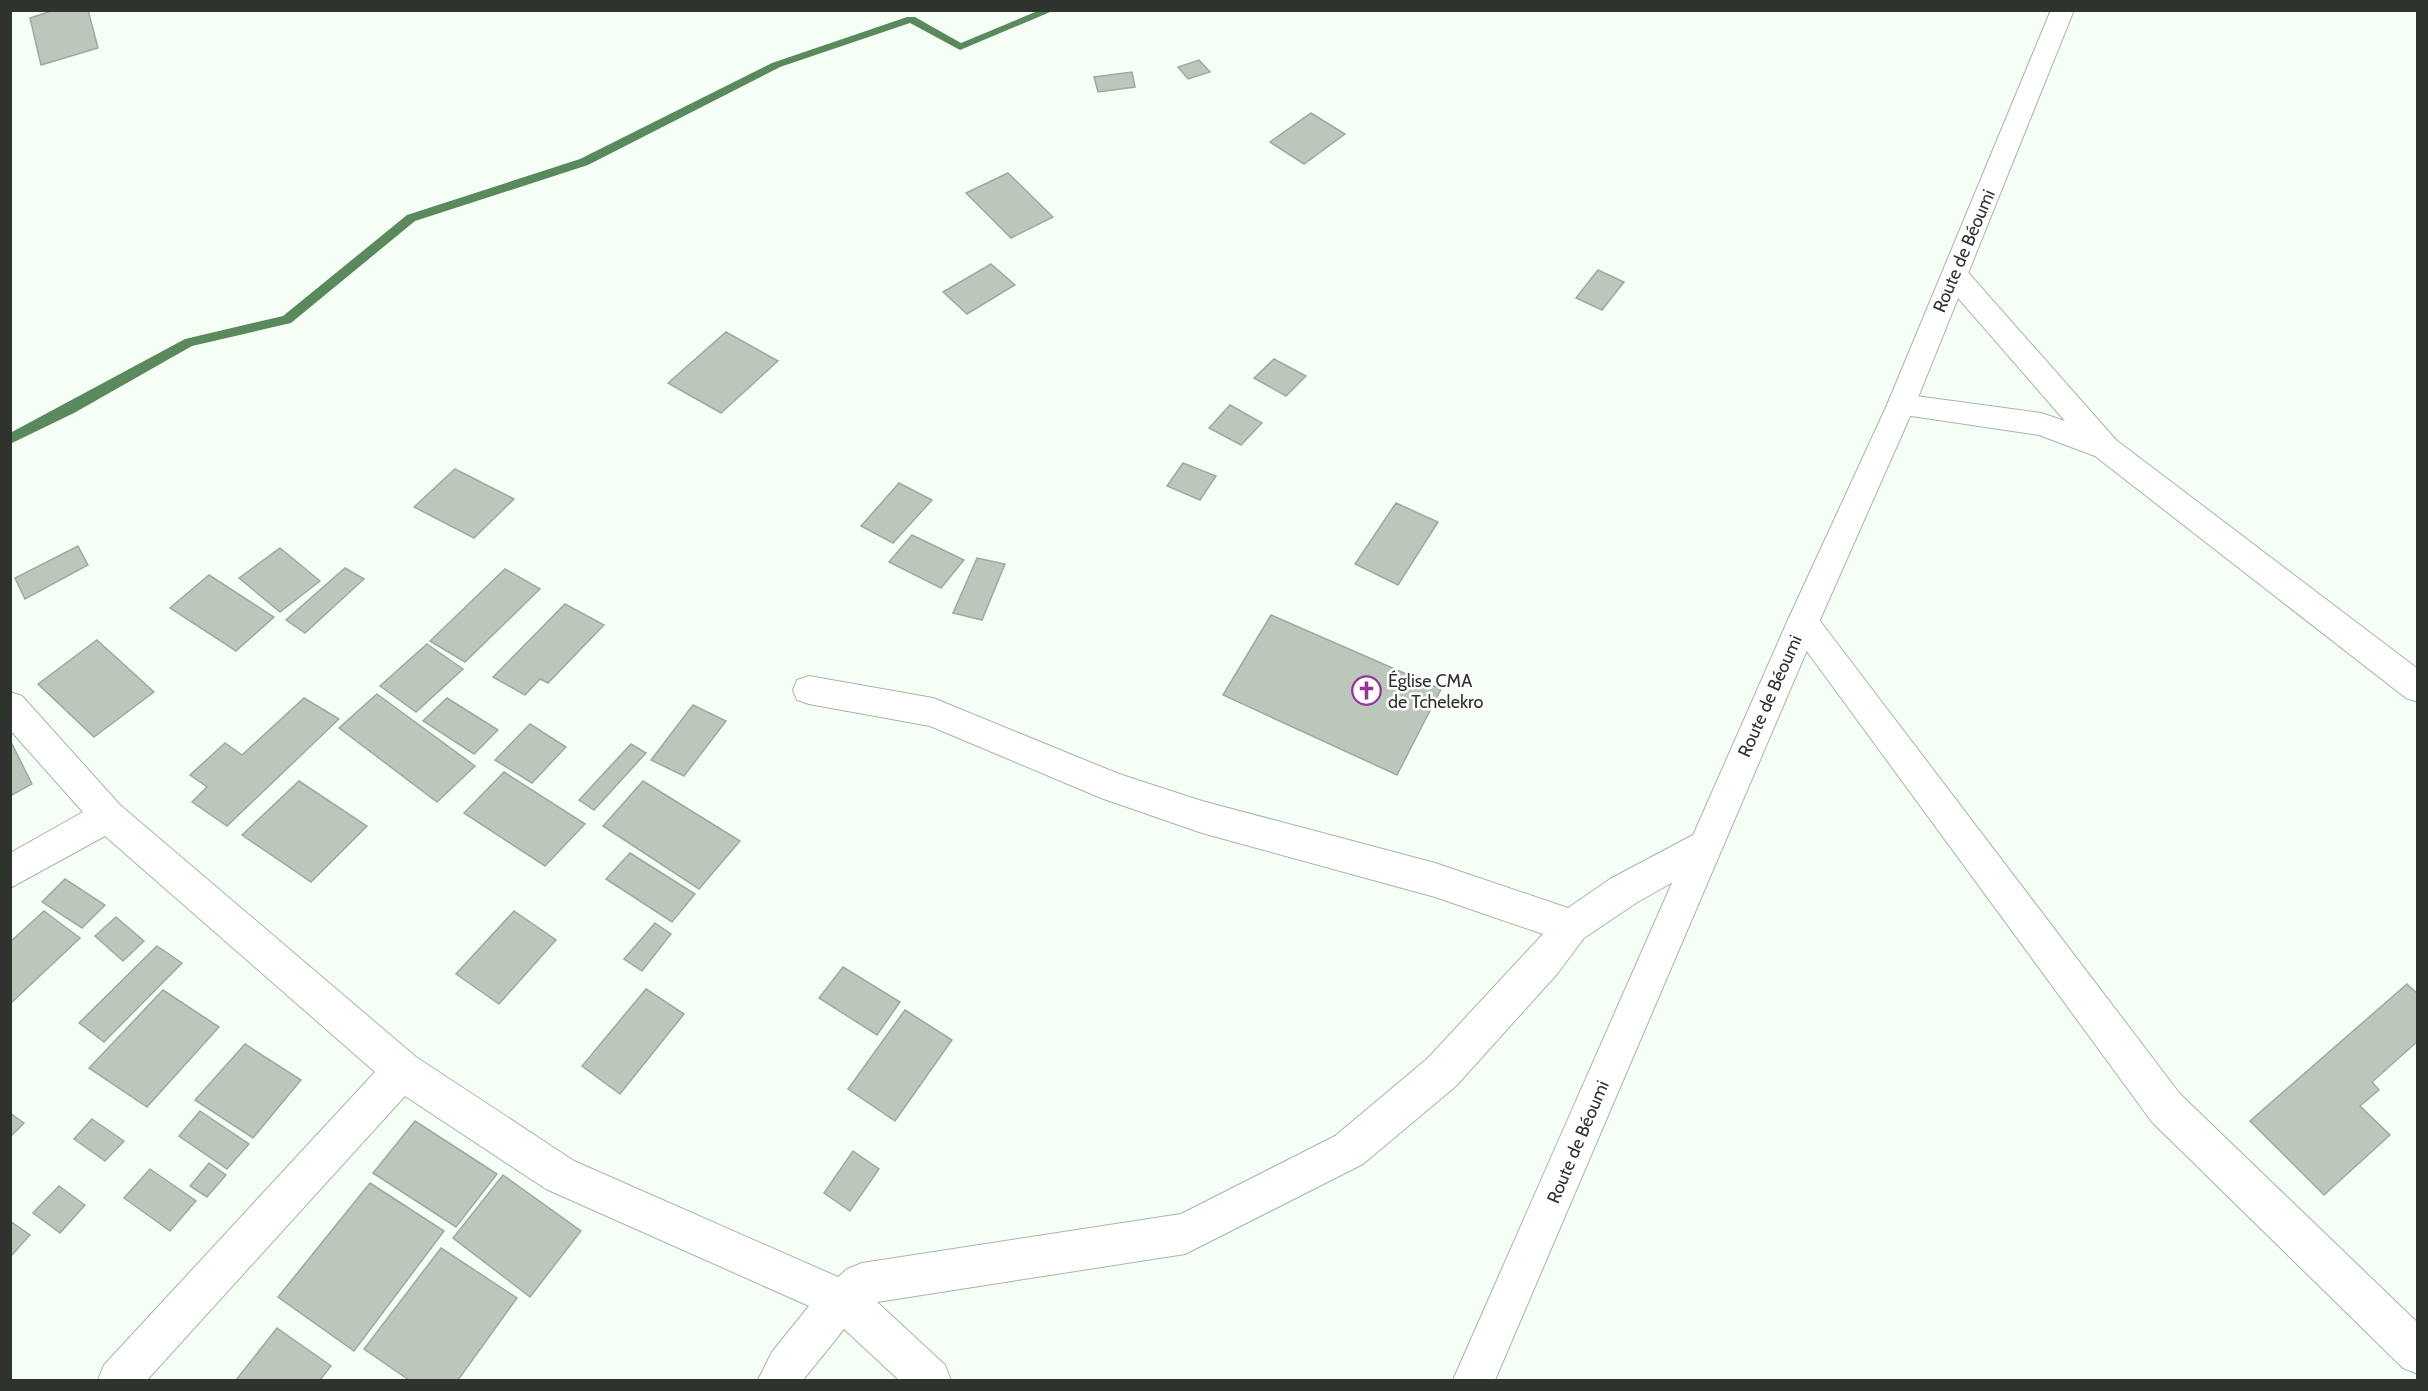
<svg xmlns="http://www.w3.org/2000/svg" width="2428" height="1391" viewBox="0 0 2428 1391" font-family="Cabin,sans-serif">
  <rect width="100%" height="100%" fill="#f6fff6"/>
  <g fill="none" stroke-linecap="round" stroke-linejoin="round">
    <path fill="#5b895e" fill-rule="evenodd" d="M1040 10H1055L960 50 910 23 780 67 588 165 415 221 291 323 192 346 74 413 10 444V433L185 339 283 316 407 215 580 159 772 63 907 17H915L961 43Z"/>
  </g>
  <g fill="#bcc7bc" stroke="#9fa99f" stroke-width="1.5">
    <path d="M54 10H88L98 48 41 65 30 18Z"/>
    <path d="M1199 60 1210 72 1188 79 1178 67Z"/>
    <path d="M1132 72 1135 87 1098 92 1094 77Z"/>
    <path d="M1311 113 1345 134 1304 164 1270 142Z"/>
    <path d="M1008 173 1053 217 1011 238 966 193Z"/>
    <path d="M991 264 1015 285 967 314 943 292Z"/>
    <path d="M1598 270 1624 282 1602 310 1576 298Z"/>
    <path d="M726 332 778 361 721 413 668 383Z"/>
    <path d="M1274 359 1306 376 1286 396 1254 378Z"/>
    <path d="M1230 405 1262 423 1241 445 1209 428Z"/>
    <path d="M1183 463 1216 476 1200 500 1167 486Z"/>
    <path d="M455 469 514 499 474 538 414 507Z"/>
    <path d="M899 483 932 500 893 543 861 526Z"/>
    <path d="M1396 503 1438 522 1398 585 1355 564Z"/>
    <path d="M912 535 964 560 941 588 889 562Z"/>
    <path d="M78 546 88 565 25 599 15 578Z"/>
    <path d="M280 548 320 581 280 612 239 578Z"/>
    <path d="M977 558 1005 564 982 620 953 613Z"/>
    <path d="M345 568 364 579 305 633 286 620Z"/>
    <path d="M505 569 540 589 465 662 430 641Z"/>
    <path d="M209 575 274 617 236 651 170 608Z"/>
    <path d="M565 604 604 625 548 683 540 679 525 695 493 677Z"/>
    <path d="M1271 615 1441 689 1397 775 1223 695Z"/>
    <path d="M97 640 154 692 94 737 38 684Z"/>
    <path d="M427 644 463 669 416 712 380 686Z"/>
    <path d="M377 694 475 766 437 802 339 728Z"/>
    <path d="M304 698 339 719 227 826 192 802 207 787 190 775 225 743 242 755Z"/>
    <path d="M447 698 498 730 474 754 423 721Z"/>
    <path d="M693 705 726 721 684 776 651 760Z"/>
    <path d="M530 724 566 747 532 783 495 760Z"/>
    <path d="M11 742 32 784 10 796V742Z"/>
    <path d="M631 744 646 753 594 810 579 800Z"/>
    <path d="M504 772 585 824 545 866 464 813Z"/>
    <path d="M299 781 367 826 311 882 242 835Z"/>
    <path d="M643 781 740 841 699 889 603 826Z"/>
    <path d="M630 853 695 894 672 922 606 879Z"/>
    <path d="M65 879 105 905 82 928 42 902Z"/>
    <path d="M44 911 80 938 10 1004V942Z"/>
    <path d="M514 911 556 940 499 1004 456 974Z"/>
    <path d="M116 917 144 941 123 961 95 936Z"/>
    <path d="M655 923 671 934 642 971 624 959Z"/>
    <path d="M157 946 182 963 104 1042 79 1023Z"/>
    <path d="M843 967 900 1002 877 1035 819 998Z"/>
    <path d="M2407 984 2418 994V1041L2372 1082 2379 1090 2360 1106 2390 1135 2324 1195 2250 1121Z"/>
    <path d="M646 989 684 1014 620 1094 582 1066Z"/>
    <path d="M163 990 219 1027 147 1107 89 1068Z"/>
    <path d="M905 1010 952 1040 895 1121 848 1089Z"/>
    <path d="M245 1044 301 1080 253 1138 195 1100Z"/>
    <path d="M200 1111 249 1144 227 1169 179 1136Z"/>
    <path d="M10 1113 24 1123 10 1137Z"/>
    <path d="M92 1119 124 1141 105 1161 74 1139Z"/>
    <path d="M415 1121 497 1174 456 1227 373 1173Z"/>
    <path d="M853 1151 879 1169 850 1211 824 1193Z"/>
    <path d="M209 1163 226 1175 207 1197 190 1186Z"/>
    <path d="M150 1169 196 1201 170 1231 124 1198Z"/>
    <path d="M503 1175 581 1231 530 1297 453 1238Z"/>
    <path d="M370 1183 444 1231 354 1351 278 1297Z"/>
    <path d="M59 1186 85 1205 60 1233 33 1213Z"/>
    <path d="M10 1221 30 1235 10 1257Z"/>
    <path d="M441 1248 517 1298 458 1380H409L364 1349Z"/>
    <path d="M277 1328 331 1366 320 1380H236Z"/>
  </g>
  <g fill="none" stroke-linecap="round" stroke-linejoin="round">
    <defs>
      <g id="street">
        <path d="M1955 266 1965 269 2116 440 2418 669V702L2406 698 2095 456 2039 435 1891 413 1887 405 1891 397 1901 394 2041 413 2065 421 1945 283 1942 276 1945 269Z"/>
        <path d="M1803 609 1814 613 2180 1094 2418 1323V1374L2403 1368 2152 1122 1792 631 1787 622 1792 613Z"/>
        <path d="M809 676 933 698 1119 774 1202 801 1435 863 1568 908 1610 879 1693 835 1705 830 1717 835 1723 846 1717 857 1636 903 1584 938 1557 974 1456 1086 1363 1164 1185 1254 877 1302 945 1365 951 1380H899L844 1329 803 1380H758L772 1352 809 1306 546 1189 405 1096 147 1380H98L104 1365 375 1072 105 836 10 888V853L83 812 10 730V692L22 696 120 805 416 1057 574 1161 838 1277 847 1269 862 1263 1181 1214 1335 1136 1428 1058 1543 934 1435 897 1202 833 1101 798 930 726 809 704 797 700 793 690 797 680Z"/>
      </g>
      <path id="primary" d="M2051 10H2074L1915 405 1819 622 1495 1380H1453L1787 622 1887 405Z"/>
    </defs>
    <use href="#street" stroke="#a9b4a9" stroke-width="2"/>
    <use href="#primary" stroke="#a9b4a9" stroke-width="2"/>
    <use href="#street" fill="#fff" fill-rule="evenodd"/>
    <use href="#primary" fill="#fff" fill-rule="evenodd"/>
  </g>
  <defs>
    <symbol id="church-ring" viewBox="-11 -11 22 22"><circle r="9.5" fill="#fff" stroke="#95349b" stroke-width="1.5"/><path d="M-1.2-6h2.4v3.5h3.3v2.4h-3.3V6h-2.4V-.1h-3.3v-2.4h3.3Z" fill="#95349b"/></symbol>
  </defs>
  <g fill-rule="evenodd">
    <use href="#church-ring" x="1350" y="674" width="33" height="33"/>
  </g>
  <g text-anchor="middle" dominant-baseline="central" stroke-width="5" stroke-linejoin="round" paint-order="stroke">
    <g font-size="18" fill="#2e332e" stroke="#fff">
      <text transform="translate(1964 251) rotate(-67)">Route de Béoumi</text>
      <text transform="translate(1770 696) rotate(-66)">Route de Béoumi</text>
      <text transform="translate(1578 1142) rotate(-67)">Route de Béoumi</text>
    </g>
    <g font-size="18" fill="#2e332e" stroke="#fff" text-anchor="start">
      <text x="1388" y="681">Église CMA<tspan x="1388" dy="21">de Tchelekro</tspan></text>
    </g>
  </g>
  <rect width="2428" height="1391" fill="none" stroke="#2e332e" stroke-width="24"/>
</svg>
